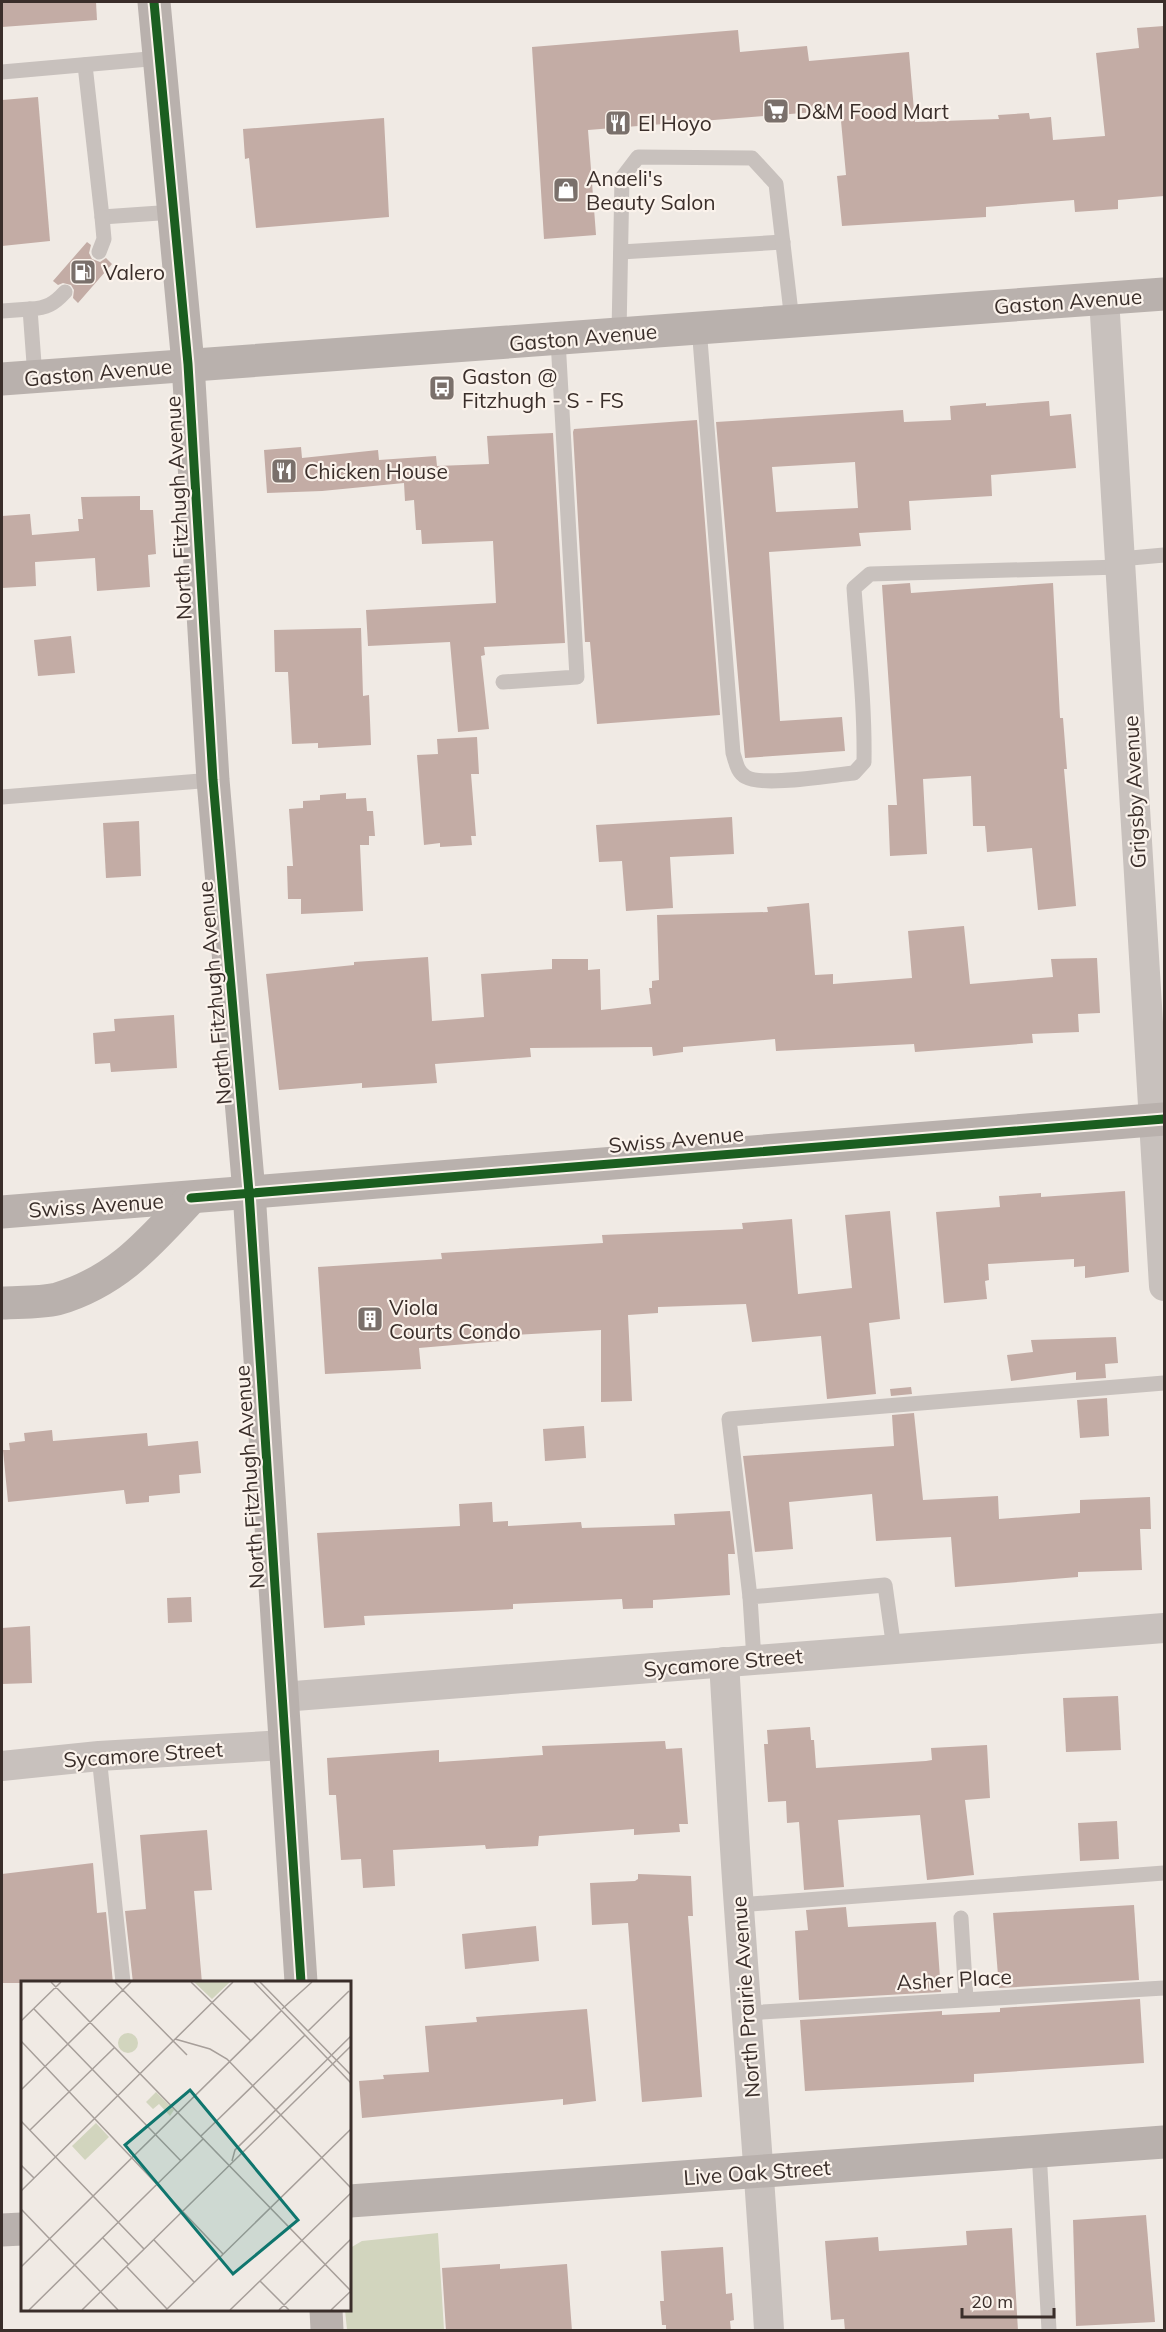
<svg xmlns="http://www.w3.org/2000/svg" width="1166" height="2332" viewBox="0 0 1166 2332" font-family="Mulish,sans-serif">
  <rect width="100%" height="100%" fill="#f0eae4"/>
  <path fill="#d2d5be" d="M438 2233 444 2330H347L345 2310H350V2248L362 2241Z"/>
  <g fill="#c3aca5" fill-rule="evenodd">
    <path d="M2 2H96L97 20 2 27Z"/>
    <path d="M1164 26V196L1118 200V209L1075 212 1074 200 986 207V217L842 226 837 176 846 175 840 110 588 130 596 235 544 239 532 47 738 30 740 52 807 46 809 61 909 52 915 122 999 119 998 115 1029 113 1030 119 1051 117 1053 140 1105 136 1096 53 1139 48 1137 28Z"/>
    <path d="M38 97 50 241 2 246V100Z"/>
    <path d="M384 118 389 217 256 228 249 158 245 159 243 129Z"/>
    <path d="M87 242 91 245 89 253 92 259 100 262 106 258 112 264 78 303 73 298 74 290 71 285 63 283 58 285 53 281Z"/>
    <path d="M1049 401 1050 416 1071 414 1076 468 991 475 992 496 909 501 911 530 859 533 861 546 769 552 780 721 842 717 845 751 745 758 716 422 903 410 904 422 951 420 950 406 986 403V406ZM855 462 858 508 776 512 772 467Z"/>
    <path d="M697 420 720 715 597 724 590 642H585L573 432 574 429Z"/>
    <path d="M553 433 565 643 484 647 485 655 481 656 489 729 458 732 450 642 368 646 366 610 496 603 493 541 422 544 421 530H416L414 500 405 501 404 483 322 491 267 493 264 450 301 447 302 458 378 450 379 460 436 456 437 466 489 464 487 436Z"/>
    <path d="M140 496V510H153L156 554 148 555 150 587 97 591 95 558 35 562 36 586 2 588V516L30 514 32 535 79 531 78 519H83L81 497Z"/>
    <path d="M910 583 911 593 1053 583 1060 718H1063L1067 769H1064L1076 906 1038 910 1032 848 987 852 985 826H973L971 776 923 779 927 854 890 856 888 805H897L882 585Z"/>
    <path d="M361 628 363 696 369 695 371 745 318 748V743L292 744 288 672H275L274 630Z"/>
    <path d="M71 636 75 673 38 676 34 640Z"/>
    <path d="M477 737 479 774H471L476 836H471L472 845 440 847V843L424 845 417 755 438 754 437 739Z"/>
    <path d="M346 793V799L366 798 367 811H373L375 836H369V845H360L363 911 301 914V899H288L287 866H293L289 809 303 808V801L320 800V795Z"/>
    <path d="M732 817 734 854 670 857 673 908 626 911 622 861 599 862 596 825Z"/>
    <path d="M139 821 141 876 106 878 103 823Z"/>
    <path d="M809 903 815 975 833 974V984L912 978 908 931 964 926 970 984 1053 977 1051 959 1097 958 1100 1013 1078 1014 1079 1032 1032 1034 1033 1043 915 1052 914 1044 776 1051 775 1039 683 1047V1052L653 1056 652 1047 530 1048 531 1057 435 1064 437 1083 362 1088V1083L279 1090 266 974 354 965V962L428 957 432 1021 484 1017 481 974 552 969V959H588V970L600 969 601 1010 651 1004 649 988H652V981L659 980 657 915 768 912 767 907Z"/>
    <path d="M174 1015 177 1068 111 1072 110 1063 95 1064 93 1033 115 1031 114 1019Z"/>
    <path d="M1125 1191 1129 1272 1085 1278V1266L1074 1267V1259L988 1264 989 1280 985 1281 987 1299 944 1303 936 1212 1000 1207 999 1196 1041 1193V1197Z"/>
    <path d="M890 1211 900 1319 869 1323 876 1394 827 1399 821 1336 752 1342 746 1304 658 1307V1313L628 1315 632 1401 601 1402V1330L514 1335V1340L419 1348 421 1369 325 1374 318 1267 442 1259 441 1253 603 1243 602 1235 743 1229 742 1223 792 1219 798 1294 852 1288 845 1215Z"/>
    <path d="M1116 1337 1118 1363 1105 1364 1106 1378 1076 1380V1372L1011 1381 1007 1355 1033 1352 1031 1340Z"/>
    <path d="M911 1387 912 1394 891 1396 890 1389Z"/>
    <path d="M1107 1398 1109 1436 1080 1438 1077 1400Z"/>
    <path d="M914 1413 923 1500 998 1496 999 1519 1080 1513V1500L1150 1497 1151 1529H1140L1142 1570 1078 1572V1577L955 1587 951 1537 876 1541 872 1494 789 1502 793 1549 755 1552 743 1456 894 1446 892 1415Z"/>
    <path d="M584 1426 586 1458 545 1461 543 1429Z"/>
    <path d="M52 1430 53 1441 147 1433 148 1446 198 1441 201 1473 179 1475 180 1493 149 1496V1502L126 1504 124 1490 8 1502 3 1450H10L9 1443 25 1441 24 1433Z"/>
    <path d="M492 1502 493 1522 508 1521V1526L581 1522 582 1528 675 1525 674 1514 730 1511 735 1554H728L730 1595 653 1600V1608L623 1609 622 1599 513 1604V1609L364 1616 365 1625 324 1628 317 1533 460 1526 459 1504Z"/>
    <path d="M191 1597 192 1622 168 1623 167 1598Z"/>
    <path d="M30 1626 32 1683 2 1684V1628Z"/>
    <path d="M1118 1696 1121 1750 1066 1752 1063 1698Z"/>
    <path d="M810 1727 811 1740H814L816 1768 926 1761 932 1760 931 1748 987 1745 990 1798 965 1800 974 1875 927 1880 920 1815 838 1820 844 1887 804 1890 799 1822 787 1823 786 1801 768 1802 764 1744H768L767 1730Z"/>
    <path d="M665 1741 666 1749 682 1748 688 1824H679L680 1832 634 1835V1829L539 1836 538 1846 486 1849 485 1845 393 1850 395 1886 363 1888 361 1859 341 1860 336 1795H329L327 1758 439 1750V1762L543 1755 542 1746Z"/>
    <path d="M1117 1821 1119 1859 1080 1861 1078 1823Z"/>
    <path d="M207 1830 212 1890 194 1891 202 1983H133L125 1911 146 1909 140 1835Z"/>
    <path d="M93 1863 97 1913 106 1912 113 1983H2V1874Z"/>
    <path d="M638 1874 691 1876 693 1916H688L702 2097 642 2102 628 1923 592 1925 590 1883 635 1881 638 1879Z"/>
    <path d="M1134 1905 1139 1980 999 1988 993 1913Z"/>
    <path d="M846 1907 848 1927 936 1922 941 1992 799 2000 795 1931 808 1930 806 1910Z"/>
    <path d="M536 1926 539 1961 465 1969 462 1934Z"/>
    <path d="M1140 1999 1144 2063 974 2074V2082L805 2091 800 2020 942 2011V2015L1000 2012V2008Z"/>
    <path d="M587 2009 596 2101 563 2105V2099L362 2118 359 2081 384 2079 383 2075 429 2072 425 2026 477 2022 476 2017Z"/>
    <path d="M1146 2215 1155 2322 1076 2326 1073 2220Z"/>
    <path d="M1012 2228 1018 2331H845L844 2319 831 2320 825 2241 878 2237 879 2251 967 2245 966 2231Z"/>
    <path d="M723 2247 726 2294 732 2293 734 2320 730 2321 731 2331H666V2325H662L660 2301H664L661 2251Z"/>
    <path d="M500 2264V2269L567 2264 572 2331H446L442 2268Z"/>
  </g>
  <g fill="none" stroke-linecap="round" stroke-linejoin="round">
    <g stroke="#c8c1bd" stroke-width="15">
      <path d="M85 65 102 217 174 212"/>
      <path d="M2 72 160 58"/>
      <path d="M99 252 104 239 102 217"/>
      <path d="M621 252 783 242"/>
      <path d="M2 311 30 309"/>
      <path d="M699 327 733 753C736 762 737 772 746 777 762 787 832 775 854 773L864 762C865 704 858 646 854 588L870 574 1120 567"/>
      <path d="M619 333 622 178 638 157 752 158 776 184 792 321"/>
      <path d="M35 377 30 309C47 308 54 304 65 292"/>
      <path d="M1120 559 1164 555"/>
      <path d="M503 682 577 677 558 340"/>
      <path d="M2 797 213 780"/>
      <path d="M750 1597 729 1419 1164 1383"/>
      <path d="M754 1660 750 1597 885 1585 894 1649"/>
      <path d="M99 1756 123 1982"/>
      <path d="M738 1905 1164 1873"/>
      <path d="M961 1918 966 1999"/>
      <path d="M746 2013 1164 1988"/>
      <path d="M1039 2151 1049 2330"/>
    </g>
    <g stroke="#c8c1bd" stroke-width="30">
      <path d="M1104 298 1164 1286"/>
      <path d="M724 1662C729 1744 733 1826 739 1908 749 2049 761 2189 769 2330"/>
      <path d="M282 1697 1164 1628"/>
      <path d="M2 1766 99 1756 285 1745"/>
    </g>
    <g stroke="#b9b1ad" stroke-width="33">
      <path d="M154 2 188 364 213 780 249 1192 301 1982"/>
      <path d="M2 379 1164 294"/>
      <path d="M2 1212 1164 1119"/>
      <path d="M2 1303C19 1302 40 1303 57 1299 118 1281 150 1242 191 1198"/>
      <path d="M350 2201 1164 2142"/>
      <path d="M2 2230 22 2229"/>
      <path d="M326 2310 327 2330"/>
    </g>
    <defs>
      <g id="cycleway">
        <path d="M154 2 188 364 213 780 249 1192 301 1982"/>
        <path d="M191 1198 1164 1119"/>
      </g>
    </defs>
    <use href="#cycleway" stroke="#fbf3ec" stroke-width="13"/>
    <use href="#cycleway" stroke="#1b5e20" stroke-width="9"/>
  </g>
  <defs>
    <symbol id="supermarket-square" viewBox="-11 -11 22 22"><rect x="-9" y="-9" width="18" height="18" rx="4" fill="#7a706b" stroke="#fbf3ec"/><path d="M-6-5.5h2.5l.6 2H6L4.5 2H-2.5L-4.4-4H-6ZM-1.5 3.2a1.3 1.3 0 1 0 .1 0ZM3 3.2a1.3 1.3 0 1 0 .1 0Z" fill="#fff"/></symbol>
    <symbol id="restaurant-square" viewBox="-11 -11 22 22"><rect x="-9" y="-9" width="18" height="18" rx="4" fill="#7a706b" stroke="#fbf3ec"/><path d="M-5-6h1v4h1v-4h1v4h1v-4h1v5L-1.5 .5V6h-2V.5L-5-1ZM5-6V6H3V1.5H1.5Q1.5-4 5-6Z" fill="#fff"/></symbol>
    <symbol id="shop-square" viewBox="-11 -11 22 22"><rect x="-9" y="-9" width="18" height="18" rx="4" fill="#7a706b" stroke="#fbf3ec"/><path d="M-5-2.5h2.3a2.7 3.5 0 0 1 5.4 0H5L5.5 6h-11ZM-1.5-2.5h3a1.5 2.3 0 0 0-3 0Z" fill="#fff"/></symbol>
    <symbol id="fuel-square" viewBox="-11 -11 22 22"><rect x="-9" y="-9" width="18" height="18" rx="4" fill="#7a706b" stroke="#fbf3ec"/><path d="M-5.5-6h7V0h2V4h1.3V-2.5L3-4.5l.8-.8L6-3V5H2.5V1h-1V6h-7ZM-4.2-4.7v3.2H.2V-4.7Z" fill="#fff"/></symbol>
    <symbol id="bus-square" viewBox="-11 -11 22 22"><rect x="-9" y="-9" width="18" height="18" rx="4" fill="#7a706b" stroke="#fbf3ec"/><path d="M-5-6H5V4H4V6H2V4H-2V6H-4V4H-5ZM-3.5-4V0h7V-4ZM-3.5 1.2v1.5H-2V1.2ZM2 1.2v1.5H3.5V1.2Z" fill="#fff"/></symbol>
    <symbol id="building-square" viewBox="-11 -11 22 22"><rect x="-9" y="-9" width="18" height="18" rx="4" fill="#7a706b" stroke="#fbf3ec"/><path d="M-4-6H4V6H1V3H-1V6H-4ZM-2.5-4.3h1.7v1.8h-1.7ZM.8-4.3h1.7v1.8H.8ZM-2.5-1h1.7V.8h-1.7ZM.8-1h1.7V.8H.8Z" fill="#fff"/></symbol>
  </defs>
  <g fill-rule="evenodd">
    <use href="#supermarket-square" x="761" y="96" width="30" height="30"/>
    <use href="#restaurant-square" x="603" y="108" width="30" height="30"/>
    <use href="#shop-square" x="551" y="175" width="30" height="30"/>
    <use href="#fuel-square" x="68" y="257" width="30" height="30"/>
    <use href="#bus-square" x="427" y="373" width="30" height="30"/>
    <use href="#restaurant-square" x="269" y="456" width="30" height="30"/>
    <use href="#building-square" x="355" y="1304" width="30" height="30"/>
  </g>
  <g text-anchor="middle" dominant-baseline="central" stroke-width="4.5" stroke-linejoin="round" paint-order="stroke">
    <g font-size="21" fill="#3a2e2a" stroke="#fbf3ec" text-anchor="start">
      <text x="796" y="111">D&amp;M Food Mart</text>
      <text x="638" y="123">El Hoyo</text>
      <text x="586" y="178">Anaeli's<tspan x="586" dy="24">Beauty Salon</tspan></text>
      <text x="103" y="272">Valero</text>
      <text x="462" y="376">Gaston @<tspan x="462" dy="24">Fitzhugh - S - FS</tspan></text>
      <text x="304" y="471">Chicken House</text>
      <text x="389" y="1307">Viola<tspan x="389" dy="24">Courts Condo</tspan></text>
    </g>
    <g font-size="21" fill="#3a2e2a" stroke="#fbf3ec">
      <text transform="translate(1068 301) rotate(-4)">Gaston Avenue</text>
      <text transform="translate(583 337) rotate(-5)">Gaston Avenue</text>
      <text transform="translate(98 372) rotate(-5)">Gaston Avenue</text>
      <text transform="translate(178 508) rotate(-93)">North Fitzhugh Avenue</text>
      <text transform="translate(1134 792) rotate(-93)">Grigsby Avenue</text>
      <text transform="translate(214 993) rotate(-95)">North Fitzhugh Avenue</text>
      <text transform="translate(676 1139) rotate(-5)">Swiss Avenue</text>
      <text transform="translate(96 1205) rotate(-4)">Swiss Avenue</text>
      <text transform="translate(249 1477) rotate(-94)">North Fitzhugh Avenue</text>
      <text transform="translate(723 1662) rotate(-5)">Sycamore Street</text>
      <text transform="translate(143 1754) rotate(-4)">Sycamore Street</text>
      <text transform="translate(954 1979) rotate(-3)">Asher Place</text>
      <text transform="translate(745 1997) rotate(-94)">North Prairie Avenue</text>
      <text transform="translate(757 2172) rotate(-4)">Live Oak Street</text>
    </g>
  </g>
  <g transform="translate(21 1981)">
    <rect width="330" height="330" fill="#f0eae4"/>
    <path d="M173 1H209L191 18ZM97 62a10 10 0 1 1 20 0a10 10 0 1 1-20 0ZM135 111 153 129 149 135 138 123 132 128 125 121ZM75 142 88 156 64 179 51 165Z" fill="#d2d5be"/>
    <path fill="none" stroke="#a79f9a" stroke-width="1.5" d="M30 1 330 310M94 1 166 74M170 1 230 60M233 1 330 102M239 1 330 94M13 28 160 180M261 28 291 1M0 40 40 1M287 50 328 10M154 58 189 68 206 78 330 207M0 60 202 273M0 109 110 1M0 140 123 268M9 149 93 67M180 155 284 54M211 180 214 169 330 55M0 184 13 197M0 210 212 1M0 228 97 329M82 257 108 284M133 259 173 301M0 286 260 30M106 286 146 328M239 300 268 329M8 329 182 158M61 329 330 65M145 329 330 148M209 329 330 212M258 329 330 258M310 329 330 310"/>
    <path fill="#0f766e" fill-opacity="0.15" stroke="#0f766e" stroke-width="3" d="M169 109 277 239 212 293 104 164Z"/>
    <rect width="330" height="330" fill="none" stroke="#3a2e2a" stroke-width="3"/>
  </g>
  <rect width="1166" height="2332" fill="none" stroke="#3a2e2a" stroke-width="6"/>
  <path d="M962 2308v9h92v-9" fill="none" stroke="#3a2e2a" stroke-width="3"/>
  <text x="971" y="2308" font-size="18" fill="#3a2e2a" stroke="#fbf3ec" stroke-width="4.5" paint-order="stroke">20 m</text>
</svg>
